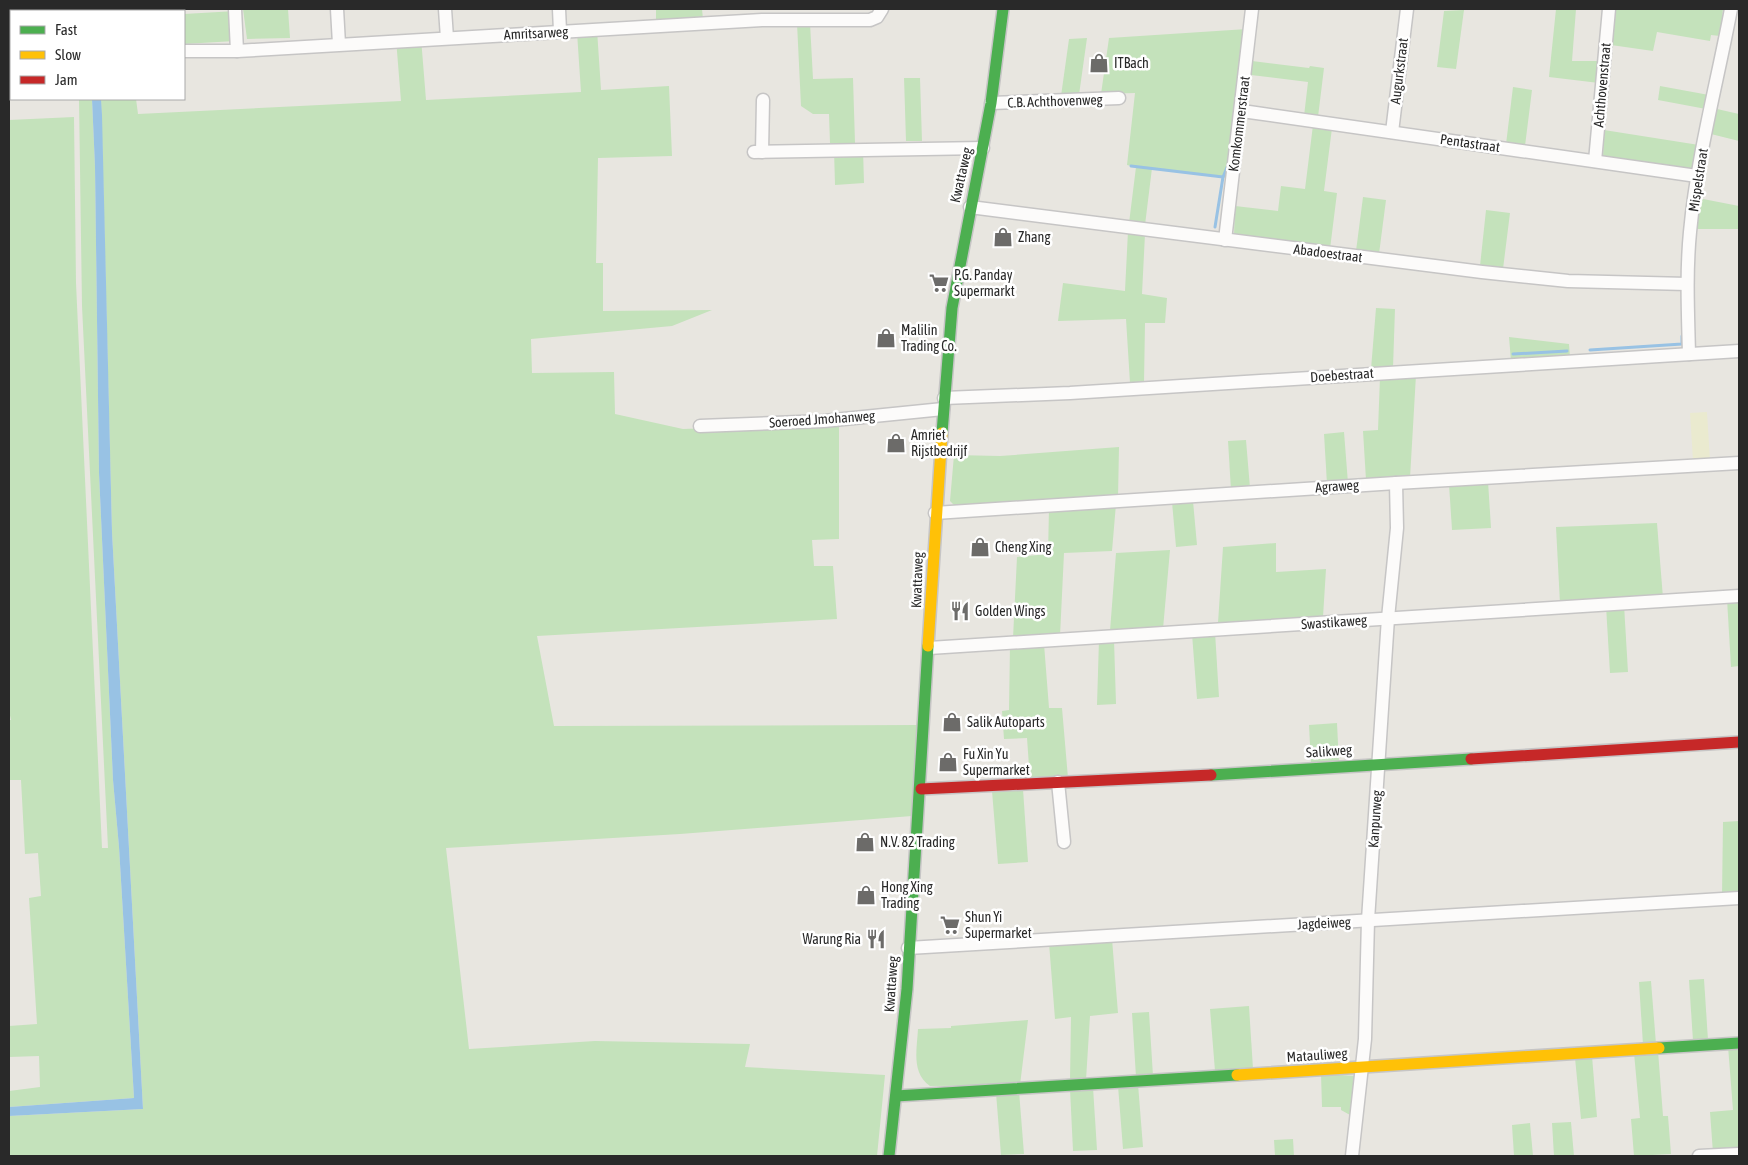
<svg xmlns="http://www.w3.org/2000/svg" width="1748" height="1165" viewBox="0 0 1748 1165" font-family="'Asap Condensed',sans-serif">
  <rect width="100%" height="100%" fill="#e8e6e0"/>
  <g fill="#c4e2bb">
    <path d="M243 9H288L290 38 247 39Z"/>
    <path d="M656 9H702L703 19 656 21Z"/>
    <path d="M1556 9H1576L1572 61H1600L1599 83 1549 77Z"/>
    <path d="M1614 9H1723L1720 36 1711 35 1710 41 1657 32 1653 51 1611 45Z"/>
    <path d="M1464 10 1456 69 1437 67 1444 11Z"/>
    <path d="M236 11 235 41 184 44V14Z"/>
    <path d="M797 23H810L813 79 853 78 855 143H830L829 114H813L801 106Z"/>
    <path d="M1247 29 1229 178 1152 168 1145 225 1129 223 1136 167 1127 165 1135 93 1101 94 1109 38Z"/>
    <path d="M597 30 601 90 669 86 672 156 598 158 596 263H603V311L712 310 672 326 531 339 532 373 614 372 615 414 683 429 839 423V539L812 540 814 566H833L837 619 537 636 554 726 920 725 912 816 680 834 446 848 469 1049 595 1041 750 1044 745 1067 885 1075 877 1156H9V1116L143 1109 112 532 101 99H136L138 114 401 101 396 39 421 38 426 100 581 92 577 32Z"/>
    <path d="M1087 38 1079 95 1061 96 1069 39Z"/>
    <path d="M1252 61 1309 68 1310 66 1324 68 1318 117 1304 116 1308 82 1251 75Z"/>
    <path d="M904 78H920L922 141H906Z"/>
    <path d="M1660 86 1709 95 1706 109 1658 100Z"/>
    <path d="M1513 87 1532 90 1525 146 1506 144Z"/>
    <path d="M79 99H92L95 167 99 473 113 780 119 847 134 1098 9 1107V1091L40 1087 39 1056 9 1057V1026L37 1024 29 898 41 896 38 853 25 854 21 780H9V720H11L9 711V115V120L74 117 76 283 102 848H108L82 306Z"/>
    <path d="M1717 109 1739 114V141L1711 134Z"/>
    <path d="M1313 125 1332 128 1324 191 1337 193 1330 249 1234 235 1235 206 1278 211 1281 186 1305 189Z"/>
    <path d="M1604 130 1699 145 1694 170 1603 157Z"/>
    <path d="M863 149 864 183 835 185 834 150Z"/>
    <path d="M1363 197 1386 200 1379 254 1356 251Z"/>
    <path d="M1698 198 1739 206V229H1695Z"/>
    <path d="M1486 210 1510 213 1503 269 1480 266Z"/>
    <path d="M1128 231 1145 234 1142 294 1167 298 1165 323H1145L1144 383H1130L1126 319 1058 321 1063 283 1125 291Z"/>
    <path d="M1376 308 1395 309 1393 368 1371 369Z"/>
    <path d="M1509 337 1569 344 1570 357 1511 361Z"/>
    <path d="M1416 375 1410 478 1366 480 1363 431 1378 430 1380 377Z"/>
    <path d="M1344 432 1348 483 1327 484 1324 434Z"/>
    <path d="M1246 440 1250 488 1231 490 1228 441Z"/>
    <path d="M1119 447 1118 498 956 507 950 501 954 455 1000 456Z"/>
    <path d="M1488 481 1491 528 1452 530 1449 484Z"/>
    <path d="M1193 501 1197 545 1176 547 1172 502Z"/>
    <path d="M1116 504 1112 551 1064 553 1060 636 1013 638 1017 557 1048 554 1049 508Z"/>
    <path d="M1657 523 1663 598 1560 604 1556 527Z"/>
    <path d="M1276 543V572L1326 569 1323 617 1218 623 1223 547Z"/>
    <path d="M1170 550 1163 629 1110 631 1116 553Z"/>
    <path d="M1739 598V666L1731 667 1727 599Z"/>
    <path d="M1624 605 1628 672 1610 673 1606 606Z"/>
    <path d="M1215 632 1219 697 1197 699 1192 634Z"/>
    <path d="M1099 639H1114L1116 704 1097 705Z"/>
    <path d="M1044 644 1049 708H1062L1068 778 1030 780 1027 738 1004 739 1002 711 1009 710 1010 645Z"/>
    <path d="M1337 723 1339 763 1311 764 1309 725Z"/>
    <path d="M1023 789 1028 862 998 864 992 791Z"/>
    <path d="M1739 821V894L1722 895 1723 822Z"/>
    <path d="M1112 939 1118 1013 1090 1016 1086 1080 1070 1081 1071 1017 1055 1019 1049 943Z"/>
    <path d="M1704 979 1708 1040 1693 1041 1689 980Z"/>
    <path d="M1651 981 1656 1044 1643 1045 1639 982Z"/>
    <path d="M1249 1006 1253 1069 1215 1071 1210 1009Z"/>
    <path d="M1149 1012 1153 1076 1136 1077 1132 1013Z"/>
    <path d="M1028 1020 1020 1085 930 1086C911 1073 917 1049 918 1029L951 1028V1026Z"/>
    <path d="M1739 1045V1151L1713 1153 1710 1112 1733 1110 1728 1046Z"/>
    <path d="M1658 1051 1663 1116H1668L1671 1154 1634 1156 1631 1119 1640 1118 1634 1053Z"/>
    <path d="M1592 1056 1597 1117 1581 1119 1575 1058Z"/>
    <path d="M1321 1074 1356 1076 1353 1109 1350 1115 1341 1110V1107H1322Z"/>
    <path d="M1138 1084 1143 1147 1123 1149 1118 1086Z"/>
    <path d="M1093 1087 1097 1150 1073 1151 1070 1089Z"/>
    <path d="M1019 1091 1024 1154 1001 1155 996 1093Z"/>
    <path d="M1571 1122 1574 1156H1554L1552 1123Z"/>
    <path d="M1530 1123 1533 1156H1514L1512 1125Z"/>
    <path d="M1293 1139 1294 1156H1275L1274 1140Z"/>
  </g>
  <path fill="#eaeacf" d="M1707 412 1710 460 1693 461 1690 413Z"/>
  <path fill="#98c2e4" d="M92 99H101L102 115 112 532 143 1109 9 1116V1107L134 1098 119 847 113 780 99 473 95 167Z"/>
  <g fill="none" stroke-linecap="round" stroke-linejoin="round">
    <g stroke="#98c2e4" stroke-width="3">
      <path d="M1131 166 1223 177"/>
      <path d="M1215 227 1223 177 1228 165"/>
      <path d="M1590 350 1682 344V336"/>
      <path d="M1513 354 1567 351"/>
    </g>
    <defs>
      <g id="street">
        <path d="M125 9V11"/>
        <path d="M235 9 237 51"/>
        <path d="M337 9 339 44"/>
        <path d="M445 9 447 38"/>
        <path d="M559 9 560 31"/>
        <path d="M184 51H237L762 20H870L877 17 882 9"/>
        <path d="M991 103 1119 98"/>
        <path d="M1242 111 1697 176"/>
        <path d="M1392 132 1407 9"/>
        <path d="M754 152 983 148"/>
        <path d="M762 152 763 100"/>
        <path d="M1595 161 1609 9"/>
        <path d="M970 207 1482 272 1568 281 1687 284"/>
        <path d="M1225 240 1252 9"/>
        <path d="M1689 354C1688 313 1686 273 1690 232 1697 157 1717 83 1731 9"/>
        <path d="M944 398 1070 393 1739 351"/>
        <path d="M700 426 824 421 943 409"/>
        <path d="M935 513 1396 483 1739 463"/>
        <path d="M929 648 1739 596"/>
        <path d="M1058 782 1064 842"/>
        <path d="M908 948 1739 898"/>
        <path d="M1352 1156 1365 1039 1368 920 1388 618 1397 528 1396 483"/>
        <path d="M1699 1156 1739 1154"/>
      </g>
      <g id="fast">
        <path d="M942 433 952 308 991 103 1003 9"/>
        <path d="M1211 775 1471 759"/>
        <path d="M1659 1048 1739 1043"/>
        <path d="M896 1096 1237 1075"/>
        <path d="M889 1156 907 989 928 646"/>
      </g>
      <g id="slow">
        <path d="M928 646 942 433"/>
        <path d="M1237 1075 1659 1048"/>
      </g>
      <g id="jam">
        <path d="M1471 759 1739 742"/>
        <path d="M921 789 1211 775"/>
      </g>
    </defs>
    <use href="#street" stroke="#c6c5c5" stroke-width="15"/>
    <use href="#fast" stroke="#c6c5c5" stroke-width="14"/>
    <use href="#slow" stroke="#c6c5c5" stroke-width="14"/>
    <use href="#jam" stroke="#c6c5c5" stroke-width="14"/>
    <use href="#street" stroke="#fcfbfa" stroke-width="12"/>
    <use href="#fast" stroke="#4caf50" stroke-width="11"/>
    <use href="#slow" stroke="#ffc107" stroke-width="11"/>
    <use href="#jam" stroke="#c62828" stroke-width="11"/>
  </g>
  <defs>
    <symbol id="shop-bare" viewBox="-9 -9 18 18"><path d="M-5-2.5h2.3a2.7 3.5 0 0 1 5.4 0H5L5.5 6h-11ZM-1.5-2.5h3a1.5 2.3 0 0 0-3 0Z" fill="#6c6b69" stroke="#fff" stroke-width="2.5" paint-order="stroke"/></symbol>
    <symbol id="supermarket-bare" viewBox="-9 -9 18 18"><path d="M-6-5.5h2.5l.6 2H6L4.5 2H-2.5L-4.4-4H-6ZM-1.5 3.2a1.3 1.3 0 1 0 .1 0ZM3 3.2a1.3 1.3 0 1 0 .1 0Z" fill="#6c6b69" stroke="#fff" stroke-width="2.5" paint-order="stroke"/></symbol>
    <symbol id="restaurant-bare" viewBox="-9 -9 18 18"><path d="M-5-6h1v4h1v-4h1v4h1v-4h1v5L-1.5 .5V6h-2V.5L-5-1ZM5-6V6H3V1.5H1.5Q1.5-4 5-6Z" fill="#6c6b69" stroke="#fff" stroke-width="2.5" paint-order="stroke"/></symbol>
  </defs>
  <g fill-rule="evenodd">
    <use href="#shop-bare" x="1085" y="49" width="28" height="28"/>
    <use href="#shop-bare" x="989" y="223" width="28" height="28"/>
    <use href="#supermarket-bare" x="925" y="269" width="28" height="28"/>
    <use href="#shop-bare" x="872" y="324" width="28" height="28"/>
    <use href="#shop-bare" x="882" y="429" width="28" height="28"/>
    <use href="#shop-bare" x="966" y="533" width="28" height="28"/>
    <use href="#restaurant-bare" x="946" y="597" width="28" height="28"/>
    <use href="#shop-bare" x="938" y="708" width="28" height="28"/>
    <use href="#shop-bare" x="934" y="748" width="28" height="28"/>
    <use href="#shop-bare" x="851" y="828" width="28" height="28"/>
    <use href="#shop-bare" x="852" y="881" width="28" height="28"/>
    <use href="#supermarket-bare" x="936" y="911" width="28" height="28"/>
    <use href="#restaurant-bare" x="862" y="925" width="28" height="28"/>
  </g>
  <g text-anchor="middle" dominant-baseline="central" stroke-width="5" stroke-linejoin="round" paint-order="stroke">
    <g font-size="14" fill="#292929" stroke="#fff">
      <text transform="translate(536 33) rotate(-3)">Amritsarweg</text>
      <text transform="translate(1399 71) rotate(-83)">Augurkstraat</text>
      <text transform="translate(1602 85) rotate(-85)">Achthovenstraat</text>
      <text transform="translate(1055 101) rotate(-2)">C.B. Achthovenweg</text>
      <text transform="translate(1239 124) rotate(-83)">Komkommerstraat</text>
      <text transform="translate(1470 143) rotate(8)">Pentastraat</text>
      <text transform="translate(961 175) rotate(-77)">Kwattaweg</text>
      <text transform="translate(1698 180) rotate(-81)">Mispelstraat</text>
      <text transform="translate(1328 253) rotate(7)">Abadoestraat</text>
      <text transform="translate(1342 375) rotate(-4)">Doebestraat</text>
      <text transform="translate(822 419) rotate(-4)">Soeroed Jmohanweg</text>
      <text transform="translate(1337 486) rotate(-4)">Agraweg</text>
      <text transform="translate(917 580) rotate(-88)">Kwattaweg</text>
      <text transform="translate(1334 622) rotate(-4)">Swastikaweg</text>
      <text transform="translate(1329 751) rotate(-4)">Salikweg</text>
      <text transform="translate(1375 819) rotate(-86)">Kanpurweg</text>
      <text transform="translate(1324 923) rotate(-3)">Jagdeiweg</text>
      <text transform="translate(891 984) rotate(-86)">Kwattaweg</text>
      <text transform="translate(1317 1055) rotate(-4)">Matauliweg</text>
    </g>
    <g font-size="14" fill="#292929" stroke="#fff" text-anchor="start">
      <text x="1114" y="63">ITBach</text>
      <text x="1018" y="237">Zhang</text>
      <text x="954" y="275">P.G. Panday<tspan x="954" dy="16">Supermarkt</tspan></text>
      <text x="901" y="330">Malilin<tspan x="901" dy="16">Trading Co.</tspan></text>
      <text x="911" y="435">Amriet<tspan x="911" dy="16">Rijstbedrijf</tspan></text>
      <text x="995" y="547">Cheng Xing</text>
      <text x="975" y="611">Golden Wings</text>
      <text x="967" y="722">Salik Autoparts</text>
      <text x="963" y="754">Fu Xin Yu<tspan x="963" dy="16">Supermarket</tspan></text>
      <text x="880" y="842">N.V. 82 Trading</text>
      <text x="881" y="887">Hong Xing<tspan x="881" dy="16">Trading</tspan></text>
      <text x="965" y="917">Shun Yi<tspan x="965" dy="16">Supermarket</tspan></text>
      <text x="861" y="939" text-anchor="end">Warung Ria</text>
    </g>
  </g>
  <rect width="1748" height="1165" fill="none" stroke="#292929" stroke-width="20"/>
  <rect x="10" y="10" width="175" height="90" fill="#ffffff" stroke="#a9a9a9"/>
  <rect x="20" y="26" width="25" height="8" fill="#4caf50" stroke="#a9a9a9"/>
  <text x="55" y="35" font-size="15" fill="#292929">Fast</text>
  <rect x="20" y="51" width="25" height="8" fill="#ffc107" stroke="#a9a9a9"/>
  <text x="55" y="60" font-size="15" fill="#292929">Slow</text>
  <rect x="20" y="76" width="25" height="8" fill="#c62828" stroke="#a9a9a9"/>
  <text x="55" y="85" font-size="15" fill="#292929">Jam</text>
</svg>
